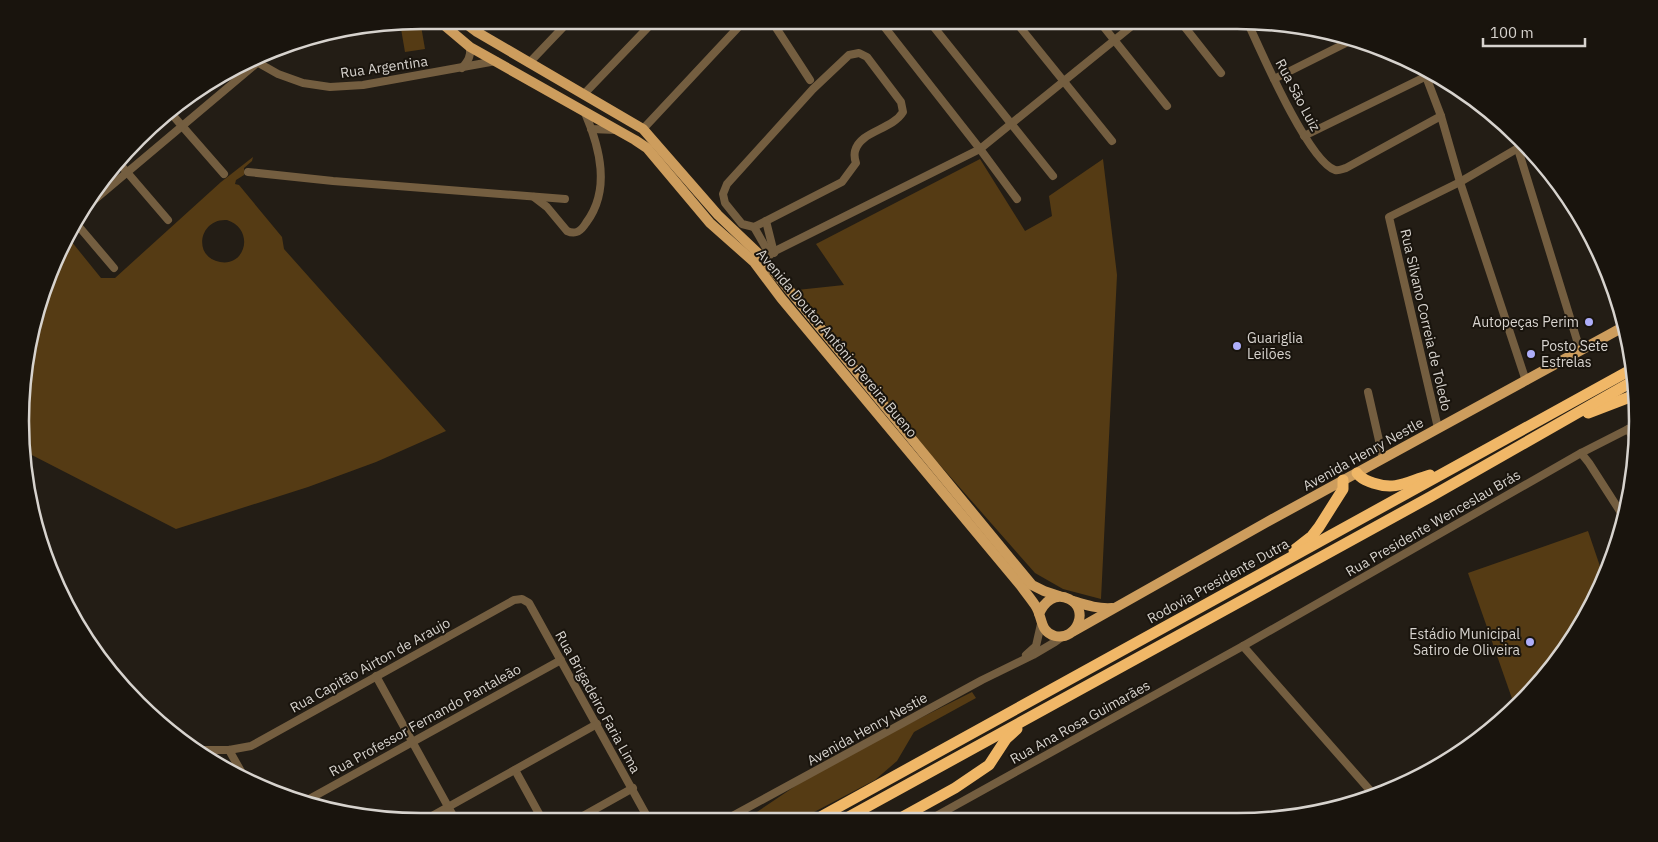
<svg xmlns="http://www.w3.org/2000/svg" width="1658" height="842" viewBox="0 0 1658 842" font-family="'IBM Plex Sans',sans-serif">
  <rect width="100%" height="100%" fill="#231d15"/>
  <g fill="#553b14" fill-rule="evenodd">
    <path d="M420 20 425 49 405 52 400 23Z"/>
    <path d="M253 157 252 161 244 168V175L236 180 235 184 239 185 282 237 284 249 446 431 376 462 308 487 176 529 24 451 28 342 50 268 67 236 101 278H115L221 182ZM227 220C255 229 246 267 220 262 192 257 199 218 227 220Z"/>
    <path d="M980 159 1025 231 1052 216 1049 196 1103 159 1117 275 1101 599 1063 589 1035 573 932 456 797 290 844 285 816 244Z"/>
    <path d="M1588 531 1604 578 1597 598 1539 685 1515 707 1468 573Z"/>
    <path d="M972 692 976 698 914 732 897 761 875 780 799 820H745L825 766Z"/>
  </g>
  <g fill="none" stroke-linecap="round" stroke-linejoin="round">
    <g stroke="#745e40" stroke-width="8">
      <path d="M771 20 810 80"/>
      <path d="M879 20 980 149 1017 199"/>
      <path d="M929 21 1053 176"/>
      <path d="M1015 21 1112 141"/>
      <path d="M1099 21 1167 106"/>
      <path d="M1180 21 1221 73"/>
      <path d="M1247 21C1260 49 1308 161 1335 170 1339 171 1342 169 1346 168L1441 116"/>
      <path d="M477 32 489 20"/>
      <path d="M859 53 867 57 901 102 903 112C892 130 860 131 855 151 854 155 855 160 856 163L842 182 754 227 742 224 725 203 723 194 727 184 813 89 849 55Z"/>
      <path d="M255 61 278 74 303 83 330 87 363 85 496 61"/>
      <path d="M529 63 570 20"/>
      <path d="M1422 66 1441 116 1460 182 1526 381"/>
      <path d="M462 68C468 61 471 57 470 47"/>
      <path d="M1274 79 1354 39"/>
      <path d="M584 94 655 20"/>
      <path d="M169 111 224 174"/>
      <path d="M591 129 616 130"/>
      <path d="M643 129 745 20"/>
      <path d="M1304 136 1433 73"/>
      <path d="M1518 149 1580 350"/>
      <path d="M120 164 168 220"/>
      <path d="M248 172 333 181 565 199"/>
      <path d="M534 197 547 207 567 231C576 235 581 231 586 223 611 190 600 148 585 113"/>
      <path d="M80 212 257 63"/>
      <path d="M766 221 774 253"/>
      <path d="M75 222 114 268"/>
      <path d="M754 227 770 255"/>
      <path d="M759 259 980 149 1138 21"/>
      <path d="M1368 392 1383 458"/>
      <path d="M1438 428 1389 217 1460 182 1525 144"/>
      <path d="M1628 429 1637 445"/>
      <path d="M1581 453 1589 463 1625 519"/>
      <path d="M1243 646 1375 796"/>
      <path d="M1026 655 1036 646 1041 624"/>
      <path d="M376 676 456 821"/>
      <path d="M201 750H229L251 746 514 600 522 599 529 603 649 820"/>
      <path d="M229 750 247 782"/>
      <path d="M515 770 543 821"/>
      <path d="M302 803 561 660"/>
      <path d="M725 820 982 680 1033 655 1055 642 1062 637"/>
      <path d="M929 820 1243 646 1581 453 1636 425"/>
      <path d="M423 821 597 724"/>
      <path d="M574 821 633 788"/>
    </g>
    <g stroke="#cd9d5d" stroke-width="10">
      <path d="M438 20 470 47 635 140 647 148 710 223 754 262 781 298 1021 586C1026 593 1031 599 1035 605 1043 616 1039 632 1055 636 1077 641 1090 609 1069 599 1055 592 1044 602 1039 614"/>
      <path d="M461 20 477 32 643 129 718 215 762 257 1032 585 1044 591 1059 596"/>
      <path d="M1073 601C1086 605 1098 609 1112 608"/>
      <path d="M1074 631 1267 522 1625 326"/>
    </g>
    <g stroke="#f0b767" stroke-width="11">
      <path d="M1588 413 1635 395"/>
      <path d="M1357 473C1361 479 1366 480 1373 483 1397 491 1408 481 1430 475"/>
      <path d="M1294 550 1312 536 1319 527 1343 489V480"/>
      <path d="M815 820 1634 368"/>
      <path d="M843 820 1430 497 1635 380"/>
      <path d="M897 820 955 788 989 765 1006 739 1017 729"/>
    </g>
  </g>
  <g fill="#aeaefa" stroke="#19140d" stroke-width="2">
    <circle cx="1589" cy="322" r="5"/>
    <circle cx="1237" cy="346" r="5"/>
    <circle cx="1531" cy="354" r="5"/>
    <circle cx="1530" cy="642" r="5"/>
  </g>
  <g text-anchor="middle" dominant-baseline="central" stroke-width="4" stroke-linejoin="round" paint-order="stroke">
    <g font-size="14" fill="#d7d3ce" stroke="#19140d">
      <text transform="translate(384 67) rotate(-8)">Rua Argentina</text>
      <text transform="translate(1298 95) rotate(62)">Rua São Luiz</text>
      <text transform="translate(1426 320) rotate(77)">Rua Silvano Correia de Toledo</text>
      <text transform="translate(837 343) rotate(50)">Avenida Doutor Antônio Pereira Bueno</text>
      <text transform="translate(1363 454) rotate(-29)">Avenida Henry Nestle</text>
      <text transform="translate(1433 523) rotate(-30)">Rua Presidente Wenceslau Brás</text>
      <text transform="translate(1218 581) rotate(-29)">Rodovia Presidente Dutra</text>
      <text transform="translate(370 665) rotate(-29)">Rua Capitão Airton de Araujo</text>
      <text transform="translate(598 702) rotate(61)">Rua Brigadeiro Faria Lima</text>
      <text transform="translate(425 720) rotate(-29)">Rua Professor Fernando Pantaleão</text>
      <text transform="translate(1080 722) rotate(-29)">Rua Ana Rosa Guimarães</text>
      <text transform="translate(867 729) rotate(-29)">Avenida Henry Nestie</text>
    </g>
    <g font-size="14" fill="#d7d3ce" stroke="#19140d" text-anchor="end">
      <text x="1579" y="322">Autopeças Perim</text>
      <text x="1247" y="338" text-anchor="start">Guariglia<tspan x="1247" dy="16">Leilões</tspan></text>
      <text x="1541" y="346" text-anchor="start">Posto Sete<tspan x="1541" dy="16">Estrelas</tspan></text>
      <text x="1520" y="634">Estádio Municipal<tspan x="1520" dy="16">Satiro de Oliveira</tspan></text>
    </g>
  </g>
  <path d="M0 0H1658V842H0ZM421 29H1237A392 392 0 0 1 1629 421V421A392 392 0 0 1 1237 813H421A392 392 0 0 1 29 421V421A392 392 0 0 1 421 29Z" fill="#19140d" fill-rule="evenodd"/>
  <path fill="none" stroke="#d7d3ce" stroke-width="2.5" d="M421 29H1237A392 392 0 0 1 1629 421V421A392 392 0 0 1 1237 813H421A392 392 0 0 1 29 421V421A392 392 0 0 1 421 29Z"/>
  <path d="M1483 38v8h102v-8" fill="none" stroke="#d7d3ce" stroke-width="2.5"/>
  <text x="1490" y="38" font-size="15" fill="#d7d3ce" stroke="#19140d" stroke-width="4" paint-order="stroke">100 m</text>
</svg>
